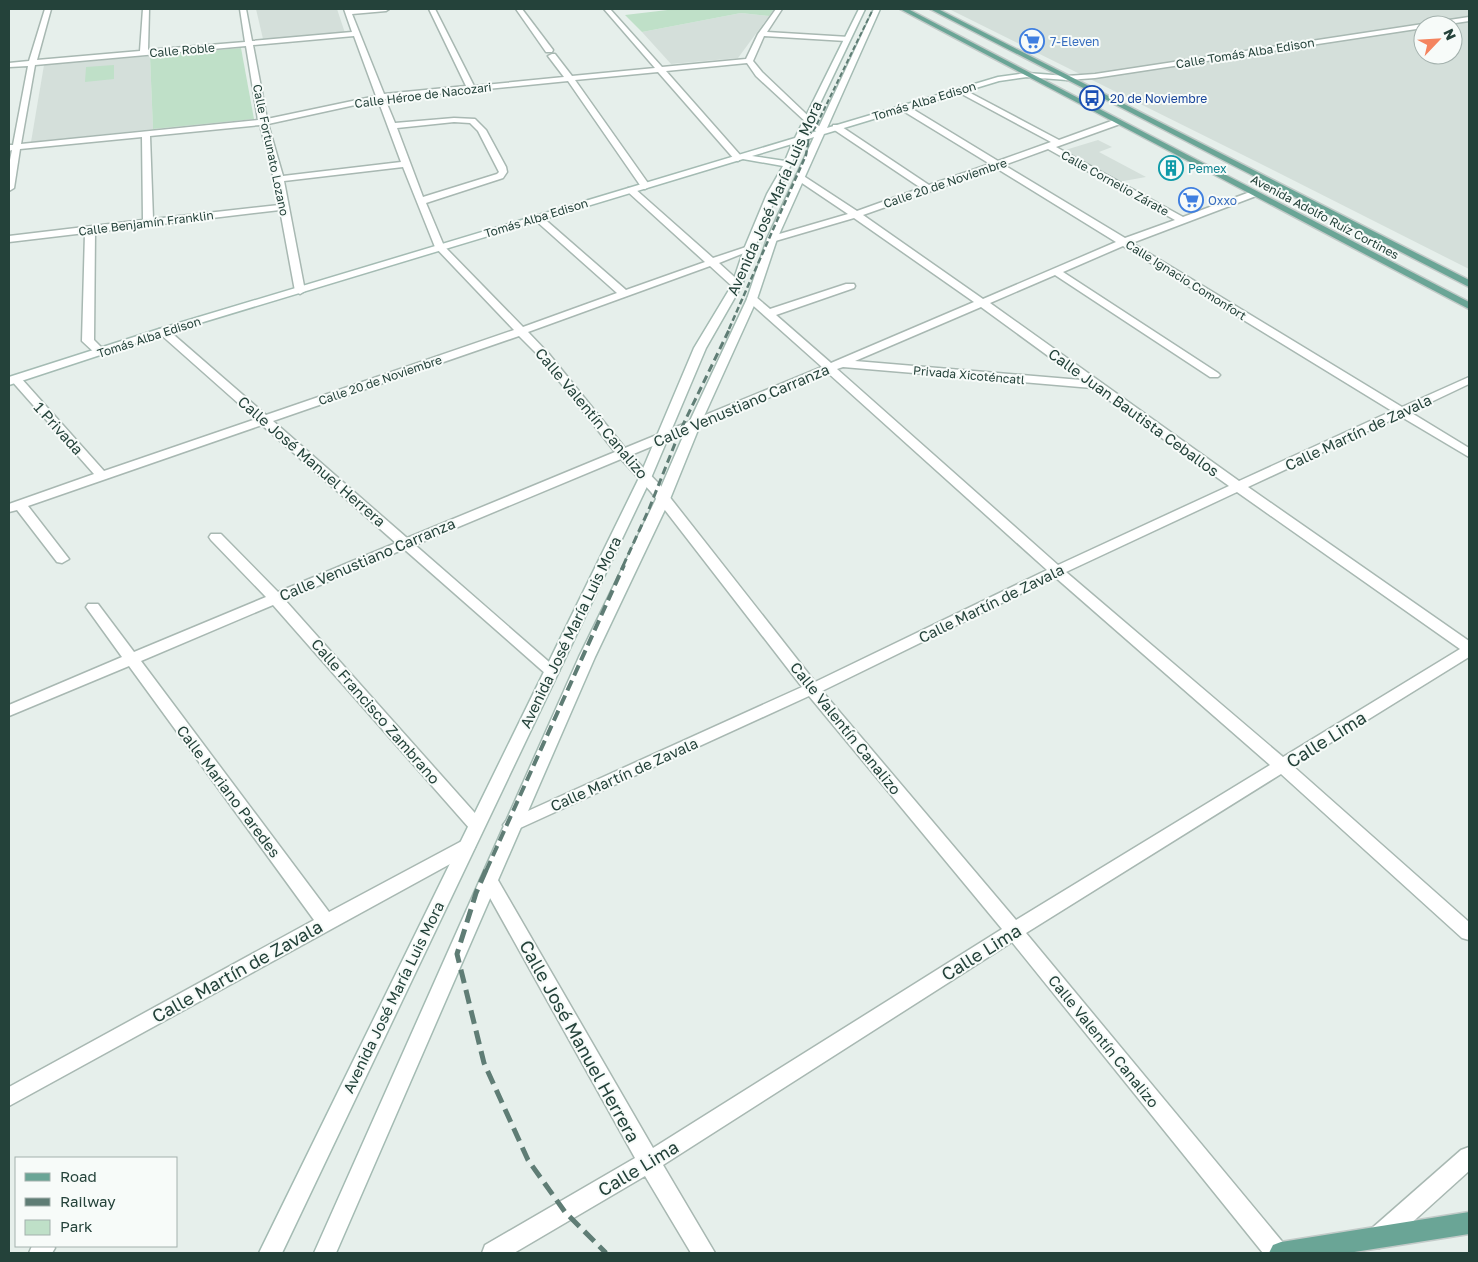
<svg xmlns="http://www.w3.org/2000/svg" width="1478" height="1262" viewBox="0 0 1478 1262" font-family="'Golos Text',sans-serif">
  <rect width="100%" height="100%" fill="#e6efeb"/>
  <g fill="#d4dfda" fill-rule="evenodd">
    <path d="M256 9H337L345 33 263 39Z"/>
    <path d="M949 9H1469V269L1245 156ZM1423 25H1453V55H1423Z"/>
    <path d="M741 13 769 16 738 58 671 64 642 32Z"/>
    <path d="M150 56 153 129 31 142 44 65Z"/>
    <path d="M1098 140 1112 147 1099 152 1146 177 1118 182 1062 151Z"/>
  </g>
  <g fill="#bfe0c8">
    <path d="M676 9H774L769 16 741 13 642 32 625 15Z"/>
    <path d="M241 48 254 119 153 129 150 56Z"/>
    <path d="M114 65V79L85 82 86 67Z"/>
  </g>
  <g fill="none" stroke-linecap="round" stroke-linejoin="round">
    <defs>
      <g id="street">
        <path d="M45 9H51L37 60 140 51 143 9H149L148 50 245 42 240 9H246L252 41 352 32 344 9H389L386 11 352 14 384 94 466 86 429 9H435L474 86 564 77 548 56 552 54H555L572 76 655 68 604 9H610L662 67 746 59 758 34 776 9H782L767 32 849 37 850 39 846 41 764 36 753 61 762 72 823 130 824 132 820 135 756 76 747 63 666 71 741 156 742 158 738 161 735 160 658 72 575 80 650 186 645 189 642 188 568 81 385 99 395 123 454 118 475 119 486 130 506 167 507 172 503 178 426 203 444 246 523 327 617 293 535 220V216H541L626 290 705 262 628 192V188H634L713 258 749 246 754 249 719 263 741 283 742 285 741 287H733L710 266 528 332 549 354 625 448 822 367 748 301 747 299 748 297H756L770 309 846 284H854L855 286 854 288 776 315 831 363 974 302 854 218 772 242 767 239 769 237 848 214 796 179V175H802L857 211 921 188 833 129V125H839L929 185 990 164 900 109V105H906L998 161 1051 142 958 92 957 90 961 88 1059 140 1114 120H1120V124L1056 147 1183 217 1250 192H1256V196L1132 243 1402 407 1469 377V384L1410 412 1469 448V457L1400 416 1248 487 1469 641V657L1293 766 1469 922V940L1462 938 1281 774 1026 933 1285 1245 1288 1253H1263L1012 942 663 1165 715 1253H691L645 1176 514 1253H482L485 1245 635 1158 480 880 483 875 489 873 495 875 653 1148 1002 929 809 696 518 829 512 831 506 829 503 825 506 821 802 687 651 492 621 459 415 545 556 668 559 671 556 674H546L404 549 285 600 482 821 485 825 482 829 476 831 470 829 273 605 141 661 329 912 460 842 466 840 472 842 475 847 472 852 9 1106V1087L314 920 129 666 9 716V705L122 657 86 607 88 604H98L134 652 266 597 211 540 209 537 211 534H221L278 592 396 543 262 425 28 506 69 559 62 563 57 562 17 510 9 512V504L94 474 10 379 12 377H20L104 471 256 419 159 333 157 331 159 329H167L266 415 514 330 435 247 403 167 284 181 305 291 300 294 295 291 280 210 95 232 94 340 106 352 100 355 96 354 82 341 85 233 9 242V236L143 220 142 137 20 149 14 188 9 191V165L12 150 9 151V145H13L28 66 9 67V63L29 61ZM354 36 376 96 267 119 253 45ZM246 46 258 120 21 144 35 65ZM378 100 401 162 283 176 268 124ZM454 122 470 123 478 131 499 172 497 174 423 197 397 128ZM260 125 274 179 279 205 153 219 150 136ZM1048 149 1175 220 1125 238 1004 165ZM996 168 1116 242 983 299 863 215ZM1123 246 1392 411 1239 481 990 303 1055 275 1210 377H1218L1220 375 1218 373 1063 272ZM981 307 1081 380 855 361ZM519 336 541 358 615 452 407 538 273 421ZM843 367 1092 388 1229 486 1058 565 837 369ZM828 373 1047 570 815 682 661 486 631 455ZM1237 492 1460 649 1283 757 1066 572ZM1055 577 1270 765 1016 920 822 691Z"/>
        <path d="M516 9H522L553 50 552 52H546Z"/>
        <path d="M1469 17V21L1442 25H1423V28L1095 78 1067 80 1063 78 1067 76 1095 74Z"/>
        <path d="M1469 1147V1171L1387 1245 1379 1248 1371 1245 1367 1237 1371 1229 1461 1150Z"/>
        <path d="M32 1246H54L55 1248 52 1253H29Z"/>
      </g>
      <path id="secondary" d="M859 9H865L805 135 817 131 874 9H880L827 128 998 77 1027 73 1067 76 1071 78 1067 80 1027 77 999 81 824 134 777 239 757 299 700 425 670 499 595 657 336 1253H314L579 657 656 499 688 425 747 299 767 239 814 137 802 141 777 194 754 249 742 285 706 348 651 478 282 1253H259L639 478 694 348 732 285 744 249 767 194 783 166 743 159 167 333 9 385V377L159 329 795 138ZM792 144 785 161 752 156Z"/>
      <g id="primary">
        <path d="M900 9H908L1469 302V309Z"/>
        <path d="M930 9H938L1469 280V287Z"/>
        <path d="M1469 1212V1234L1348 1253H1269L1273 1245 1281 1242Z"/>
      </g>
    </defs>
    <use href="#street" stroke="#a8b8b2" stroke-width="3"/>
    <use href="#secondary" stroke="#a4bbb3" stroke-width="3"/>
    <use href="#primary" stroke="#c2cac8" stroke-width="3"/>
    <use href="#street" fill="#fff" fill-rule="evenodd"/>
    <use href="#secondary" fill="#fff" fill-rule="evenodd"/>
    <use href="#primary" fill="#6aa596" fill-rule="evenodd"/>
    <path stroke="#5f7d75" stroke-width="2" stroke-dasharray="5 2.5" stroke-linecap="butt" d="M808 144 809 135 815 128 873 9"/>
    <path stroke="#5f7d75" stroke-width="2.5" stroke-dasharray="6 3" stroke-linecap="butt" d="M729 329 806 155 808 143"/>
    <path stroke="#5f7d75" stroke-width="3" stroke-dasharray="8 4.5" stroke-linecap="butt" d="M623 566 649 509 680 431 730 328"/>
    <path stroke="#5f7d75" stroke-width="4" stroke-dasharray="11 5.5" stroke-linecap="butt" d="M486 871 624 565"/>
    <path stroke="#5f7d75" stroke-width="5" stroke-dasharray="14 7" stroke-linecap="butt" d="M486 870 476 893 457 954 484 1063 528 1160 565 1212 606 1253"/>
  </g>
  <defs>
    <symbol id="supermarket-ring" viewBox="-11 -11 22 22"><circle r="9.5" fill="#f7fbf9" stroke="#3f7fe0" stroke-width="1.5"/><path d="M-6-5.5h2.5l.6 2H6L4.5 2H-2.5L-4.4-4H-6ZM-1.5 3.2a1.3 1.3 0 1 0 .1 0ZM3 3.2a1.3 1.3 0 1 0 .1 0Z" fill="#3f7fe0"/></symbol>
    <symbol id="bus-ring" viewBox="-11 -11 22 22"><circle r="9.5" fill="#f7fbf9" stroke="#1a4fb4" stroke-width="1.5"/><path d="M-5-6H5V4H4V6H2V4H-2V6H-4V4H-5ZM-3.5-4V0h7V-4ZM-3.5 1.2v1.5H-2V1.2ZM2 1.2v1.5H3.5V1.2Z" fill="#1a4fb4"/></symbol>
    <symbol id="building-ring" viewBox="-11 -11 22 22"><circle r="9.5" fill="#f7fbf9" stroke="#0f9aa8" stroke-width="1.5"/><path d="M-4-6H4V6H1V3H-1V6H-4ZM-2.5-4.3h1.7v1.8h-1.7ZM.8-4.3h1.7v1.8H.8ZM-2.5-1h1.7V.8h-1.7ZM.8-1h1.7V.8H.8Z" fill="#0f9aa8"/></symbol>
  </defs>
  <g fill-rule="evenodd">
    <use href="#supermarket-ring" x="1018" y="27" width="28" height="28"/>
    <use href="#bus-ring" x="1078" y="84" width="28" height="28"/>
    <use href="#building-ring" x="1157" y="154" width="28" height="28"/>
    <use href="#supermarket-ring" x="1177" y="186" width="28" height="28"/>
  </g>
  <g text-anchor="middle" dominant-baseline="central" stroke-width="4" stroke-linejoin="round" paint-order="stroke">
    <g font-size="12" fill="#366cbe" stroke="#f7fbf9" text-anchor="start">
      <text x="1050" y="41">7-Eleven</text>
      <text x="1208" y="200">Oxxo</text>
    </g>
    <g font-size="12" fill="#24423a" stroke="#f7fbf9">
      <text transform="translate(182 50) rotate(-5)">Calle Roble</text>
      <text transform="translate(1245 53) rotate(-9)">Calle Tomás Alba Edison</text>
      <text transform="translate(423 95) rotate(-7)">Calle Héroe de Nacozari</text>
      <text transform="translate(924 101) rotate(-17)">Tomás Alba Edison</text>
      <text transform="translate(271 150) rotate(78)">Calle Fortunato Lozano</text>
      <text transform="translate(945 183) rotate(-19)">Calle 20 de Noviembre</text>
      <text transform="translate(1115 183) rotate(29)">Calle Cornelio Zárate</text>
      <text transform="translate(1325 217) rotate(28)">Avenida Adolfo Ruíz Cortines</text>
      <text transform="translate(536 218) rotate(-17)">Tomás Alba Edison</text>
      <text transform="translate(146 223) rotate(-7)">Calle Benjamín Franklin</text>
      <text transform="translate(1186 280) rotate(32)">Calle Ignacio Comonfort</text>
      <text transform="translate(149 337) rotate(-18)">Tomás Alba Edison</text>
      <text transform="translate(969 375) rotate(5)">Privada Xicoténcatl</text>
      <text transform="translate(380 380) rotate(-19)">Calle 20 de Noviembre</text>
    </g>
    <g font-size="12" fill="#164399" stroke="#f7fbf9" text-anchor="start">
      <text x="1110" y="98">20 de Noviembre</text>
    </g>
    <g font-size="12" fill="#0d838f" stroke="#f7fbf9" text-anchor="start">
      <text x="1188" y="168">Pemex</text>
    </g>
    <g font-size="15" fill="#24423a" stroke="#f7fbf9">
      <text transform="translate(774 198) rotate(-66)">Avenida José María Luis Mora</text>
      <text transform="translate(741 405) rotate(-23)">Calle Venustiano Carranza</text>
      <text transform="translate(1134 412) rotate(36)">Calle Juan Bautista Ceballos</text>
      <text transform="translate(592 413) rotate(50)">Calle Valentín Canalizo</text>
      <text transform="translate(59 428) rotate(48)">1 Privada</text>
      <text transform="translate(1358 432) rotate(-25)">Calle Martín de Zavala</text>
      <text transform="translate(312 461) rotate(41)">Calle José Manuel Herrera</text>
      <text transform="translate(367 559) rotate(-23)">Calle Venustiano Carranza</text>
      <text transform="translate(991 603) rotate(-26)">Calle Martín de Zavala</text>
      <text transform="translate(570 632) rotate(-64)">Avenida José María Luis Mora</text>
      <text transform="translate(376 711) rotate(49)">Calle Francisco Zambrano</text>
      <text transform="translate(846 728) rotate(51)">Calle Valentín Canalizo</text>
      <text transform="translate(624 774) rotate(-24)">Calle Martín de Zavala</text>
      <text transform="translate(229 791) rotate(53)">Calle Mariano Paredes</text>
      <text transform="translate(393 997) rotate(-64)">Avenida José María Luis Mora</text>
      <text transform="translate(1104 1041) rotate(51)">Calle Valentín Canalizo</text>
    </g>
    <g font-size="18" fill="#24423a" stroke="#f7fbf9">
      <text transform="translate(1326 739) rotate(-32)">Calle Lima</text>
      <text transform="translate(981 952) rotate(-32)">Calle Lima</text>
      <text transform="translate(237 971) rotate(-29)">Calle Martín de Zavala</text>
      <text transform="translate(580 1041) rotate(61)">Calle José Manuel Herrera</text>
      <text transform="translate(638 1168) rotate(-31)">Calle Lima</text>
    </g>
  </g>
  <rect width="1478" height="1262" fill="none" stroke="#24423a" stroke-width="20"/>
  <rect x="15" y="1157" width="162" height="90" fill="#f7fbf9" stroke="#a3b1ad"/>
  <rect x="25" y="1173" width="25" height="8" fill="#6aa596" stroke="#a3b1ad"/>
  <text x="60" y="1182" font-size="15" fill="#24423a">Road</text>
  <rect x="25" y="1198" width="25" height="8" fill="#5f7d75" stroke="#a3b1ad"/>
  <text x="60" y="1207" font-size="15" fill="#24423a">Railway</text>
  <rect x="25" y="1220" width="25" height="15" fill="#bfe0c8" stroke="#a3b1ad"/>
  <text x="60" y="1232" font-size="15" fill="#24423a">Park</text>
  <g transform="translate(1438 40) rotate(65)"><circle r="24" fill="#f7fbf9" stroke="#a3b1ad"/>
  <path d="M0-4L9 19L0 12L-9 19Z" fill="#f4845f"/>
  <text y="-8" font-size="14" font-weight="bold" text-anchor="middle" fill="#24423a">N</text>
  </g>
</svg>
